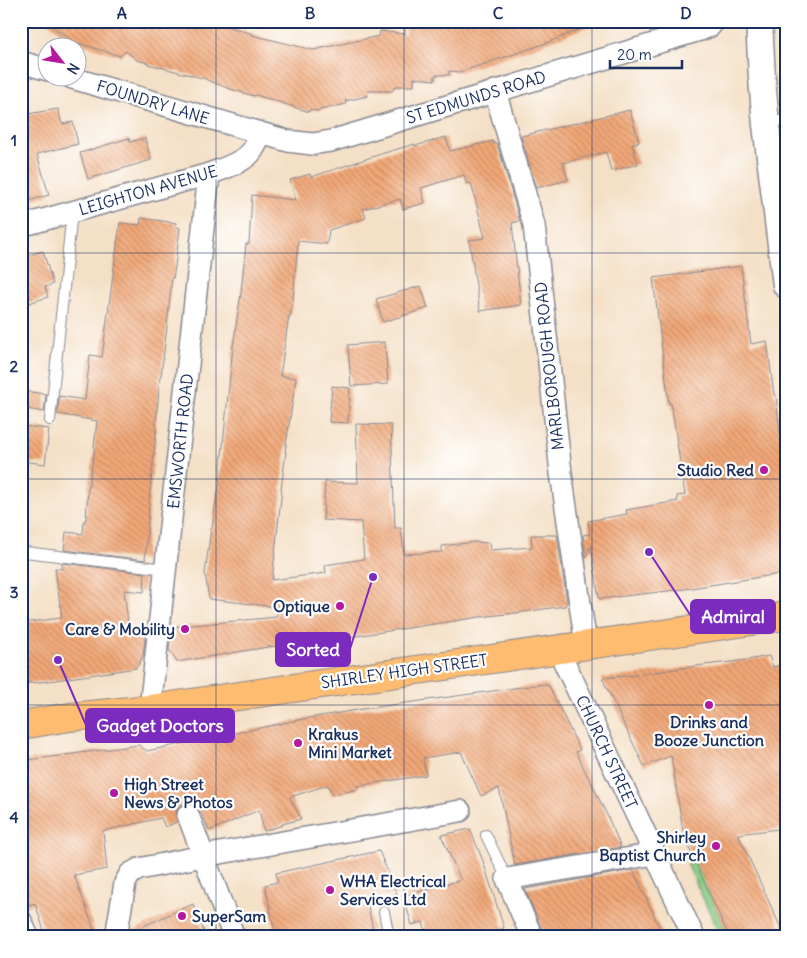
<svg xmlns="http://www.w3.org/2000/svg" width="807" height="958" viewBox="0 0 807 958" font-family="Delius,sans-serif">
  <defs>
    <pattern id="grass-tufts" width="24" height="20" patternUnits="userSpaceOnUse" patternTransform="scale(1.25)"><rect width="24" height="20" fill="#8dce86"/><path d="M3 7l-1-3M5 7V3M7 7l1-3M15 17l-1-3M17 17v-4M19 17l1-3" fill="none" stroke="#79b176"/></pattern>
    <pattern id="building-back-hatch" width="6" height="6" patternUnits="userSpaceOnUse" patternTransform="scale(1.25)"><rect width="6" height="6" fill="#f2a877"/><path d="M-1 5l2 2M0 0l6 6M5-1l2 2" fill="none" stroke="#c38965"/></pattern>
  </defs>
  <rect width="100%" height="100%" fill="#fff"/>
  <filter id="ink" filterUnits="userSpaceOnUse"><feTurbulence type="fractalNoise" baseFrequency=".02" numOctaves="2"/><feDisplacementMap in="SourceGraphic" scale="10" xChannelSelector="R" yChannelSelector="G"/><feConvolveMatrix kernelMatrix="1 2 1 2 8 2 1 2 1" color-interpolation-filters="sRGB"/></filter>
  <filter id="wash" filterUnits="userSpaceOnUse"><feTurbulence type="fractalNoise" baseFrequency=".0096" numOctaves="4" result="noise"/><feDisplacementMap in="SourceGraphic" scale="20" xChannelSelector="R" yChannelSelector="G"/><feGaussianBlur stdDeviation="1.12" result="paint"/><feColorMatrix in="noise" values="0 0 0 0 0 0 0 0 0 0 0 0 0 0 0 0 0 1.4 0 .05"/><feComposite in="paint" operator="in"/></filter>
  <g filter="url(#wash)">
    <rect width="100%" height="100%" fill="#f4e0c6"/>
    <path fill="url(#grass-tufts)" stroke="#547e72" d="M695 861 729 937H721L687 864Z"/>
    <g id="blocks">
      <g fill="url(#building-back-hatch)">
        <path d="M46 21H210L253 34 252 35 313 50 379 36 380 31 405 34V21L599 22 541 45 460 72 449 71V75H435V80L414 78V86H396L392 91H367L368 96 345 101 346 104 316 111 310 109 309 112 276 101 255 95 254 96 230 89 207 80 206 79 148 64V63L137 60 126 51 120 56 72 41Z"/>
        <path d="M58 109 62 124 73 122 78 144 37 154 49 195 24 202 21 191V115Z"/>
        <path d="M630 110 639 142 632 144 638 164 611 171 606 152 563 163 568 180 536 188 521 136Z"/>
        <path d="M446 137 450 151 493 141V144L497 143 520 221 512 223 521 305 480 311 469 240 485 238 471 183 467 184 464 175 421 188 425 203 403 209 400 199 363 209 366 218 329 230 327 244 298 241 293 300 290 316H289L280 376 296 378 285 452H286L281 489H282L272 580 326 573 325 565 364 559 361 522 323 520 325 482 358 483 356 424 391 425 395 528H401L404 554 442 552V546L475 542 489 543 490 550 532 547 531 535H557L567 602 565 606 516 613 480 617 323 641 268 647 177 662 169 650 172 627 277 617V607L209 599 205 574 211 528H212L217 494H218L233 346 241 293 246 244H249L252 195 296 200 290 180 310 174 311 177 384 153 415 144V146Z"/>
        <path d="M129 138 130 142 145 138 151 160 88 179 80 153Z"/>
        <path d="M141 218 176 223V227L180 228 175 266 173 278 172 277 167 327 161 376H160L156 423V434L150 491 145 560 64 550 66 532 83 534 84 520H86L88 489 95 447H94L97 421 58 414 59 396 85 400 90 355 102 357 120 223 140 225Z"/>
        <path d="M43 251 53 284 45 287 48 297 26 304 21 288V257Z"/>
        <path d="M741 266 751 344 767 341 774 395H776L786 490V573L685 589 599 599 591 546 586 558 583 535 590 534 588 521 627 514 626 510 678 501 677 496 685 495 671 403 669 404 653 278Z"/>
        <path d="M421 286 428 308 383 322 376 299Z"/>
        <path d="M385 342 388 384 351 386 348 345Z"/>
        <path d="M332 386 350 388 348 423 329 422Z"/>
        <path d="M23 391 46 394 44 412 21 408Z"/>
        <path d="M21 426 49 429 45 464 21 461Z"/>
        <path d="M62 563 145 573 144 592 124 590 129 631 146 629 143 656 139 664 136 668 49 681 21 684V623L62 618 55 568 62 569Z"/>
        <path d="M769 656 773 667 786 664V828L738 834 785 937H729L684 837 671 756 644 766 602 678 635 675 696 666 747 660Z"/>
        <path d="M543 684 549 686 580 750 576 752 606 813 621 847 515 865 499 788 481 796 461 752 423 758 426 775 357 786 359 789 332 795 328 785 290 797 301 819 282 824 283 825 264 831 259 810 209 831 201 812 196 806 190 803 183 804 178 807 176 813 177 822 165 827 161 818 103 831 107 869 74 875 97 937H46L35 903 21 908V761L139 745 147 751 303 719 363 709Z"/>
        <path d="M470 829 483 861 504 928 478 937H427L423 922 412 925 403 896 461 880 441 835Z"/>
        <path d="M379 851 397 894 367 901 373 930 361 933 362 937H276L265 885 278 882 276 873Z"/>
        <path d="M633 870 664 937H545L525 889Z"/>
        <path d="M193 904 206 937H129L130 932Z"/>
      </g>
    </g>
  </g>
  <g filter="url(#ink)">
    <use href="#blocks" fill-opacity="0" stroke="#888892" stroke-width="1"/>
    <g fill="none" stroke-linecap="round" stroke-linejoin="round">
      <defs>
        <g id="service">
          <path d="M767 125 786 119"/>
          <path d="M50 420 72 212"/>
          <path d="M25 552 166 569"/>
          <path d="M486 835 507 879"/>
          <path d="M384 912 389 937"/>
        </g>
        <g id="minor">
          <path d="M21 62 48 70"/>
          <path d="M72 78 288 141 312 144 331 141 700 30 710 26 714 21"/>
          <path d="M495 91 534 225 561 473 586 645"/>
          <path d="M21 226 209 174C222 169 247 162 254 148 257 144 258 138 259 133"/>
          <path d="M558 649 694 937"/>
          <path d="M150 709 209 174"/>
          <path d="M188 815 234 937"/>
          <path d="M21 921 28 937"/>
          <path d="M116 937 125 883 130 874 139 869 203 856 460 811"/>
          <path d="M532 937 507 879 655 854"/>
        </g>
        <path id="tertiary" d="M759 21 762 78 766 125 786 285"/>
        <path id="primary" d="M21 725 70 717 150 709 786 616"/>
      </defs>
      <use href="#service" stroke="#888892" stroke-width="12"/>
      <use href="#minor" stroke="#888892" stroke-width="24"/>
      <use href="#tertiary" stroke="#888892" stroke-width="29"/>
      <use href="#primary" stroke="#888892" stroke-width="30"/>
      <use href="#service" stroke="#fff" stroke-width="10"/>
      <use href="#minor" stroke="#fff" stroke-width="21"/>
      <use href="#tertiary" stroke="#fff" stroke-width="26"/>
      <use href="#primary" stroke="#febc71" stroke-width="28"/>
    </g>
  </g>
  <path fill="none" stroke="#1b2f5e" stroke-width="1" stroke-opacity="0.55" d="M216 21V937M404 21V937M592 21V937M21 253H786M21 479H786M21 705H786"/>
  <g fill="#b5179e" stroke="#fff" stroke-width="2">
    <circle cx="764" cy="470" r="5"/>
    <circle cx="340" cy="606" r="5"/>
    <circle cx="185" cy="629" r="5"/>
    <circle cx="709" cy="705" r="5"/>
    <circle cx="298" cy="743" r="5"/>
    <circle cx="114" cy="793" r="5"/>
    <circle cx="716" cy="846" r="5"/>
    <circle cx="330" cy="890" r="5"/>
    <circle cx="182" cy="916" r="5"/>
  </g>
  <g text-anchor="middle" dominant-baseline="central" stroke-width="4.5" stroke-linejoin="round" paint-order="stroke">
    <g font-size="16" fill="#1b2f5e" stroke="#fff">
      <text transform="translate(476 97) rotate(-17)">ST EDMUNDS ROAD</text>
      <text transform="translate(153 102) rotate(17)">FOUNDRY LANE</text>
      <text transform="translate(148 190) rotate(-16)">LEIGHTON AVENUE</text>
      <text transform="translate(549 366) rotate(-96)">MARLBOROUGH ROAD</text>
      <text transform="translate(180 441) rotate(-84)">EMSWORTH ROAD</text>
      <text transform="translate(404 671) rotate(-8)">SHIRLEY HIGH STREET</text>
      <text transform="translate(607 752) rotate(65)">CHURCH STREET</text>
    </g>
    <g font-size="16" font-weight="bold" fill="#1b2f5e" stroke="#fff" text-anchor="end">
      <text x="754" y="470">Studio Red</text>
      <text x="330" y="606">Optique</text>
      <text x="175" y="629">Care &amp; Mobility</text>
      <text x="709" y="722" text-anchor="middle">Drinks and<tspan x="709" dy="18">Booze Junction</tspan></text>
      <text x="308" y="734" text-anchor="start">Krakus<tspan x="308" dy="18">Mini Market</tspan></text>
      <text x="124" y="784" text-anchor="start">High Street<tspan x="124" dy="18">News &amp; Photos</tspan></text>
      <text x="706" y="837">Shirley<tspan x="706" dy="18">Baptist Church</tspan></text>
      <text x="340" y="881" text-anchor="start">WHA Electrical<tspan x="340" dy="18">Services Ltd</tspan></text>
      <text x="192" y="916" text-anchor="start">SuperSam</text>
    </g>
  </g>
  <path fill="none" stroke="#7b2cbf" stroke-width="2" d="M649 552L691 616M373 577L350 649M58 660L86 725"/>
  <g fill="#7b2cbf" stroke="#fff" stroke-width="2">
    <circle cx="649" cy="552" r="5"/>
    <circle cx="373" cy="577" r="5"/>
    <circle cx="58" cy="660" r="5"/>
  </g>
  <g fill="#7b2cbf" stroke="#7b2cbf" stroke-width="2">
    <rect x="691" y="600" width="84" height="33" rx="5"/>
    <rect x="276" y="633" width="74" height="33" rx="5"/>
    <rect x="86" y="709" width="148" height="33" rx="5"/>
  </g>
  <g font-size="18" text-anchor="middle" font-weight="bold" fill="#fff">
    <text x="733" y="623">Admiral</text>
    <text x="313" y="656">Sorted</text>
    <text x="160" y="732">Gadget Doctors</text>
  </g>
  <rect width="807" height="958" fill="none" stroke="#fff" stroke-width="55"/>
  <g transform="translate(62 62) rotate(121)"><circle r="24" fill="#ffffff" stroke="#a4acbf"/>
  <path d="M0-4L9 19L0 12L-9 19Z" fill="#b5179e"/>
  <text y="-8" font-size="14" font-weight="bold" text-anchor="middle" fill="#1b2f5e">N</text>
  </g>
  <path d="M610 60v8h72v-8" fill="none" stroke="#1b2f5e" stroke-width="2.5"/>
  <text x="617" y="60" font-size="15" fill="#1b2f5e" stroke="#ffffff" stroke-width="4" paint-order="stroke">20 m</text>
  <rect x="28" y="28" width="752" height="902" fill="none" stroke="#1b2f5e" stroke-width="2"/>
  <g font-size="16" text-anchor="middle" font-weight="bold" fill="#1b2f5e">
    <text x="122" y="19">A</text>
    <text x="310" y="19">B</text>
    <text x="498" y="19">C</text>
    <text x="686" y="19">D</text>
    <text x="14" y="146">1</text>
    <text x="14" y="372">2</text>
    <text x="14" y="598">3</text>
    <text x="14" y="823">4</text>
  </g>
</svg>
